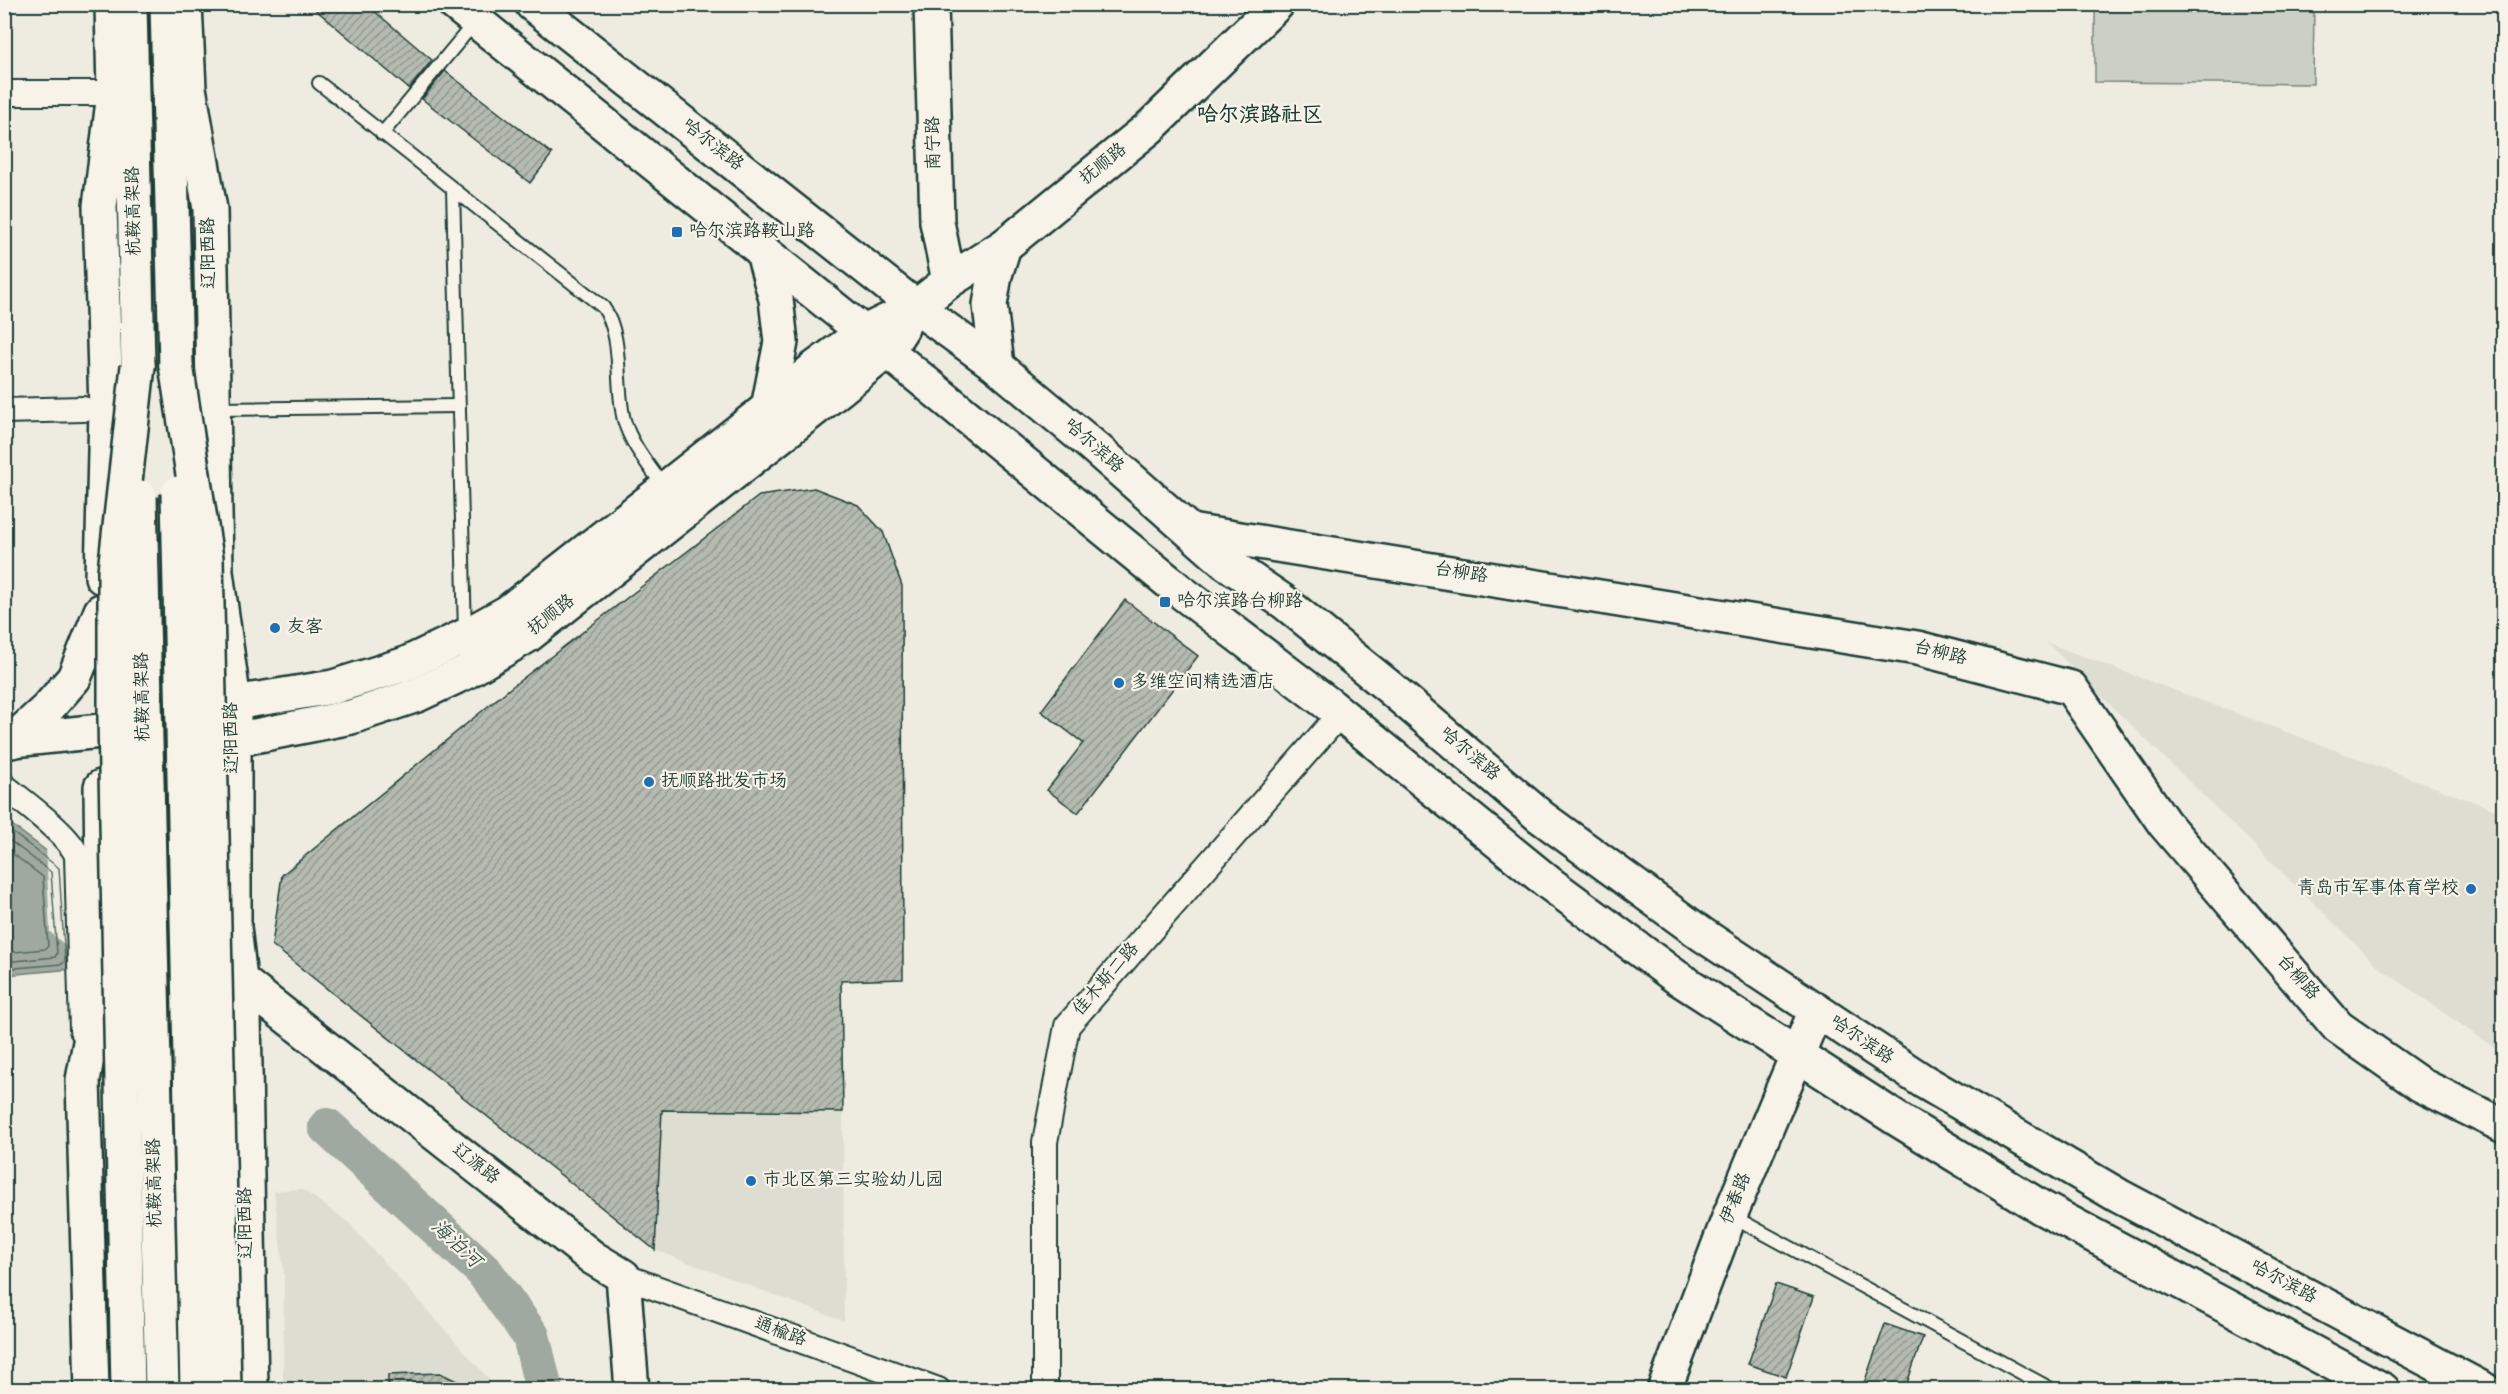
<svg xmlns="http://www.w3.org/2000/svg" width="2508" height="1394" viewBox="0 0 2508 1394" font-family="Dekko,'LXGW WenKai TC',sans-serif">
  <defs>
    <pattern id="building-hatch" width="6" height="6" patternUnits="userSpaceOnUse" patternTransform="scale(1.5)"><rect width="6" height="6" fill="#b5bbb0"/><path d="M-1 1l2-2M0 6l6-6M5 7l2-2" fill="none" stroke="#939990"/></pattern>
  </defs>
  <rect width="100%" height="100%" fill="#eeece1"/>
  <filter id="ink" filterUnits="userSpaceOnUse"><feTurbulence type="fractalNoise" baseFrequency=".0167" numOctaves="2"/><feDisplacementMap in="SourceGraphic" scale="12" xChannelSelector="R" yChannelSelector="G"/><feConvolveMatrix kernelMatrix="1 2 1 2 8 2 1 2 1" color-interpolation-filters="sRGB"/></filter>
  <g filter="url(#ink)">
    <g fill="#ddddd2">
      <path d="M2047 643 2496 810 2503 800V1054L2380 968Z"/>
      <path d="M662 1110 843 1112 844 1321 655 1250Z"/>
      <path d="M302 1189 348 1222 498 1389H283L284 1276 274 1191Z"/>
    </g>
    <path fill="#cccfc4" stroke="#76867c" stroke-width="1.5" d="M2095 5H2314L2313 84 2095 82Z"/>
    <path fill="#9fa99f" stroke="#6c7e74" stroke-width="1.5" d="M4 819 65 865 72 969 6 975Z"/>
    <path fill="#eeece1" d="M46 847 67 863 74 953 50 932Z"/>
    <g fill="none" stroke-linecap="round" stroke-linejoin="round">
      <g stroke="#52685f" stroke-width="1.5">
        <path d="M4 826 59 868 65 961 62 964 4 969"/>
        <path d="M4 836 51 872 57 954 55 957 4 962"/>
        <path d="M4 847 43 877 48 946 45 949 4 953"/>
      </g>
      <path stroke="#9fa99f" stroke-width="38" d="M327 1127 483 1270 531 1336 544 1390"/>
    </g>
    <g fill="url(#building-hatch)" stroke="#1f3d34" stroke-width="1.5">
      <path d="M309 4H366L432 60 409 89Z"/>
      <path d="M445 71 552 154 530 183 422 99Z"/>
      <path d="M814 488 858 505 883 532 902 586 903 979 841 981 843 1112 662 1110 655 1250 272 945 282 875 509 689 759 496Z"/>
      <path d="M1125 600 1198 656 1078 813 1047 790 1083 743 1041 711Z"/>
      <path d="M1776 1284 1814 1297 1786 1377 1748 1364Z"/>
      <path d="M1885 1324 1923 1337 1905 1389H1862Z"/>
      <path d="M440 1373 473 1389H388V1375Z"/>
    </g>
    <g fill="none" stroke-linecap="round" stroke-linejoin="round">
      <defs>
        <g id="lane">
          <path d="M319 83 603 307C624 336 615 385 624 420 631 445 650 467 664 487"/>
          <path d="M382 134 475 22"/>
          <path d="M453 190 465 632"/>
          <path d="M214 409 459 406"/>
          <path d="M1732 1216 2053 1390"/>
        </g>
        <g id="street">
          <path d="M4 93H114"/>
          <path d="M4 411 83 409"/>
          <path d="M4 786C23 802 70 835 77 856L82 1030"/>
          <path d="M623 1276 938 1390"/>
          <path d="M1045 1390V1142L1067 1026 1340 714"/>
        </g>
        <g id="secondary">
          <path d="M931 4 937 222 949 281"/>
          <path d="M763 253 776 299 781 342 768 408"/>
          <path d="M997 366 990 305 995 275 1004 246"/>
          <path d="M1190 531 1917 648 2071 688 2164 823 2338 1027 2421 1085 2504 1126"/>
          <path d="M207 738 234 740 351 717 417 695 466 672 527 636 840 389 887 351 902 328"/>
          <path d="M4 741 101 731 234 703 333 687 406 664 465 636 508 612 768 408 816 367 864 332 916 307 949 281 1004 246 1149 128 1277 4"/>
          <path d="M12 741 47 709 74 678 101 611"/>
          <path d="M240 980 593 1258 623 1276 632 1390"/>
          <path d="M1664 1390 1730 1215 1816 1010"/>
        </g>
        <g id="primary">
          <path d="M185 4 189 88 210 209 216 572 234 703V927L244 1015 251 1390"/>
          <path d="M102 577 106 409 100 206 114 93 112 4"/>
          <path d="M92 1390 83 1080 103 972 101 787"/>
        </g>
        <g id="highway">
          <path d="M130 4 138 366"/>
          <path d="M167 4 176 365"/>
          <path d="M455 4 887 351 1180 591 1331 706 1549 883 1675 976 1897 1119 2042 1208 2383 1390"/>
          <path d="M532 4 916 307 997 366 1093 446 1225 562 1284 602 1389 687 1541 817 1703 935 1923 1081 2119 1196 2485 1390"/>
        </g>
      </defs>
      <use href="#lane" stroke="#1f3d34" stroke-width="16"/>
      <use href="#street" stroke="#1f3d34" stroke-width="28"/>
      <use href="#secondary" stroke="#1f3d34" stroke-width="38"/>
      <use href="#primary" stroke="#1f3d34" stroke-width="38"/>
      <use href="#highway" stroke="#1f3d34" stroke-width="38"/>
      <use href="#lane" stroke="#f7f3e8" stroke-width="12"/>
      <use href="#street" stroke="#f7f3e8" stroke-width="24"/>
      <use href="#secondary" stroke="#f7f3e8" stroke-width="33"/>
      <use href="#primary" stroke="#f7f3e8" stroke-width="33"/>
      <use href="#highway" stroke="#f7f3e8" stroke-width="33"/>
      <defs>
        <g id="highway-bridge">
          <path d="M176 365 206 558 224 1390"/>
          <path d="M178 493 197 1390"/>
          <path d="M140 497 162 1390"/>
          <path d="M128 1390 115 718V571L138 366"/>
        </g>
      </defs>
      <use href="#highway-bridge" stroke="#1f3d34" stroke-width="38" stroke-linecap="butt"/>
      <use href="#highway-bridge" stroke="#f7f3e8" stroke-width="33"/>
    </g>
  </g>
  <g fill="#1f6fb2" stroke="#f7f3e8" stroke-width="2">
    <rect x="671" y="226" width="12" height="12" rx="3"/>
    <rect x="1159" y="596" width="12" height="12" rx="3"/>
    <circle cx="275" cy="628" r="6"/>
    <circle cx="1119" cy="683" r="6"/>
    <circle cx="649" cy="782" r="6"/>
    <circle cx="2471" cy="889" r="6"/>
    <circle cx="751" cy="1181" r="6"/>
  </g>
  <g text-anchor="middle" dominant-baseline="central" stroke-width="4.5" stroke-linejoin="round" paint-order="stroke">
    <g font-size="18" fill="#1f3d34" stroke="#f7f3e8">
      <text transform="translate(935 143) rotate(-91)">南宁路</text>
      <text transform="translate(712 146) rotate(38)">哈尔滨路</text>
      <text transform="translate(1104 165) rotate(-39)">抚顺路</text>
      <text transform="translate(135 211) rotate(-91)">杭鞍高架路</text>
      <text transform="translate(210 253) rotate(-91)">辽阳西路</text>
      <text transform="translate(1093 447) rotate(41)">哈尔滨路</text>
      <text transform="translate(1461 574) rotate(9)">台柳路</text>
      <text transform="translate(552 616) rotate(-38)">抚顺路</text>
      <text transform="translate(1940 654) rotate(14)">台柳路</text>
      <text transform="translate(144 697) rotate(-91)">杭鞍高架路</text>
      <text transform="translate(233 738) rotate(-91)">辽阳西路</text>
      <text transform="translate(1469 755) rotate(40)">哈尔滨路</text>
      <text transform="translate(2297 978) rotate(49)">台柳路</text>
      <text transform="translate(1107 980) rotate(-49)">佳木斯二路</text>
      <text transform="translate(1861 1041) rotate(34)">哈尔滨路</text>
      <text transform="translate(475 1165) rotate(38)">辽源路</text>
      <text transform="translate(156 1183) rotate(-91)">杭鞍高架路</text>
      <text transform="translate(1737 1199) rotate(-68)">伊春路</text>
      <text transform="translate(247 1223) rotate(-91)">辽阳西路</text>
      <text transform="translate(2283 1283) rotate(28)">哈尔滨路</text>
      <text transform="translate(780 1333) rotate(20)">通榆路</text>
    </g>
    <g font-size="18" fill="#1f3d34" stroke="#f7f3e8" text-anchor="start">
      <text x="689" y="232">哈尔滨路鞍山路</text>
      <text x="1177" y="602">哈尔滨路台柳路</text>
      <text x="287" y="628">友客</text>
      <text x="1131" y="683">多维空间精选酒店</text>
      <text x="661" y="782">抚顺路批发市场</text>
      <text x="2459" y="889" text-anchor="end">青岛市军事体育学校</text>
      <text x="763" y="1181">市北区第三实验幼儿园</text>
    </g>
    <g font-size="20" font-style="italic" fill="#3f584f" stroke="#f7f3e8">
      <text transform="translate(455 1245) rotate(43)">海泊河</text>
    </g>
    <g font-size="21" font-weight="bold" fill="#1f3d34" stroke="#f7f3e8">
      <text x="1260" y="117">哈尔滨路社区</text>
    </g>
  </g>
  <rect width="2508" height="1394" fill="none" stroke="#f7f3e8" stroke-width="24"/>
  <rect x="12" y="12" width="2484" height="1370" fill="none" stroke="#1f3d34" stroke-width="2" filter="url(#ink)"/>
</svg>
